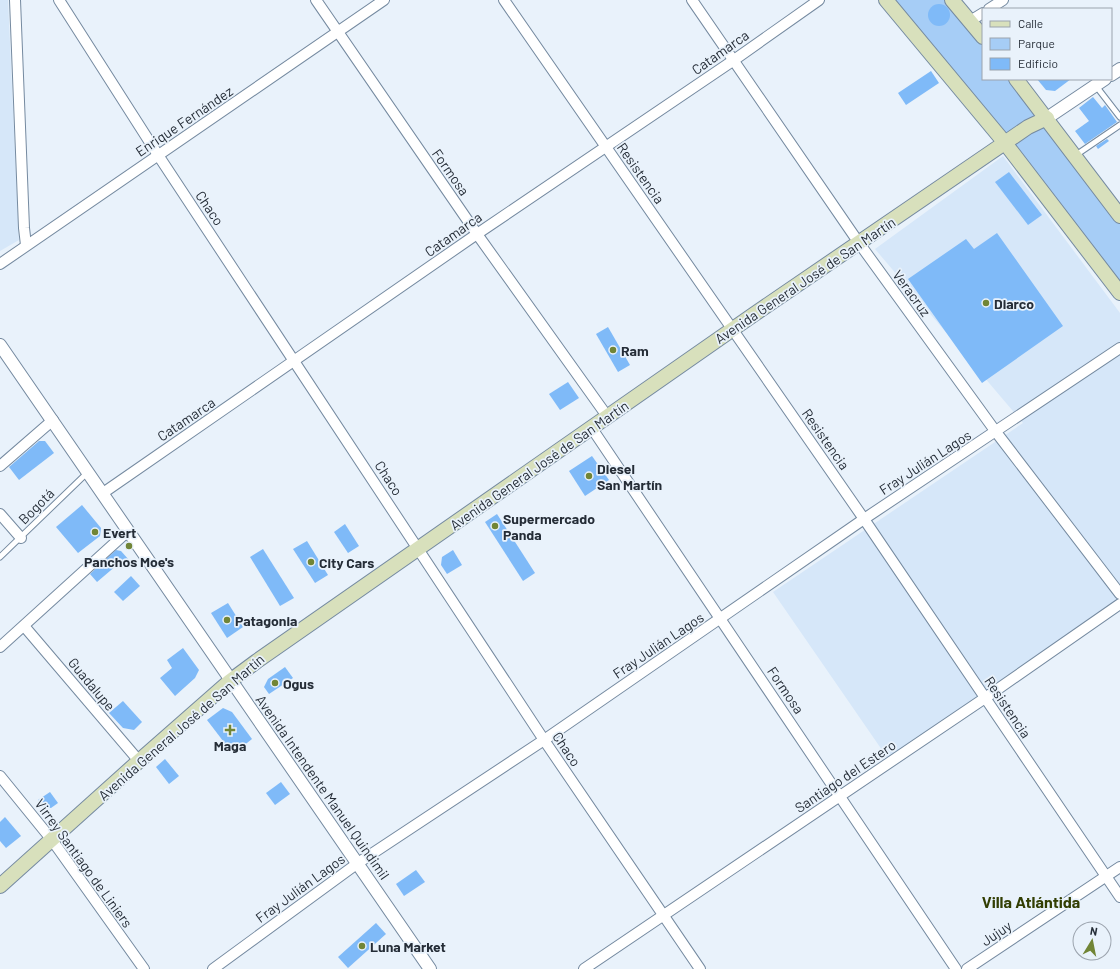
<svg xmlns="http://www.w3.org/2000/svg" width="1120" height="969" viewBox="0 0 1120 969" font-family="Barlow,sans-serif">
  <rect width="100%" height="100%" fill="#e9f2fb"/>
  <g fill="#d6e7f9">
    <path d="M0 0H8L19 240 0 251Z"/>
    <path d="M1003 156 1120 313V598L891 763 773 592 1023 423 875 249Z"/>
  </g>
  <path fill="#a6cdf6" d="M886 0H952L983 37V79H1016L1120 216V293Z"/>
  <g fill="#7fbaf8">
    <circle cx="939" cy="15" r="11"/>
    <path d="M931 71 939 83 906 105 898 93Z"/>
    <path d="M1037 79H1071L1055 91 1046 90Z"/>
    <path d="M1093 97 1102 108 1105 105 1117 122 1085 144 1075 131 1089 121 1079 108Z"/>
    <path d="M1107 139 1109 141 1098 149 1096 146Z"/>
    <path d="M1009 172 1042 215 1028 225 995 182Z"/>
    <path d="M997 233 1063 326 982 383 908 279 966 239 974 249Z"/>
    <path d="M608 327 630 365 618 372 596 334Z"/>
    <path d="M568 382 579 398 560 410 549 394Z"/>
    <path d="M39 441H45L54 453 19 480 9 467Z"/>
    <path d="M592 456 609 480 585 496 569 471Z"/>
    <path d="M82 505 101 528 100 536 78 553 56 527Z"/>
    <path d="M497 514 535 573 523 581 485 522Z"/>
    <path d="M345 524 359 546 348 553 334 532Z"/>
    <path d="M307 541 328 575 315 583 293 549Z"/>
    <path d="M263 549 294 598 280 606 250 557Z"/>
    <path d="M116 550 121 551 129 560 120 568 117 565 97 582 90 574Z"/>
    <path d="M453 550 462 565 447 574 441 565 442 557Z"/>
    <path d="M131 576 140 586 123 601 114 592Z"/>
    <path d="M228 603 243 627 227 638 211 613Z"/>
    <path d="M183 648 199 670 195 678 175 696 160 678 172 668 167 660Z"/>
    <path d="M285 667 293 678 269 694 264 687 268 679Z"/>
    <path d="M123 701 142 722 134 730 123 728 109 713Z"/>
    <path d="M223 708 232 712 252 739 233 754 207 720Z"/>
    <path d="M165 759 179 776 169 784 156 767Z"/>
    <path d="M281 782 290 794 275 805 266 793Z"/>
    <path d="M50 792 58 803 51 808 42 806 38 800Z"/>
    <path d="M5 817 21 836 6 848 0 841V822Z"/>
    <path d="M416 870 425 882 404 896 396 884Z"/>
    <path d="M376 923 386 934 348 968 338 957Z"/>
  </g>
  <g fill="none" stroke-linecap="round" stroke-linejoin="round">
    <defs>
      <g id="service">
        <path d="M1096 86 1120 117"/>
        <path d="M1076 155 1120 125"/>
        <path d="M0 557 87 473"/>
      </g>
      <g id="minor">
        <path d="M15 0 24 228 26 245"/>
        <path d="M59 0 158 155 544 740 700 969"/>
        <path d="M316 0 477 234 607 416"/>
        <path d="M504 0 864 519 1120 897"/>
        <path d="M692 0 859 243 996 432 1120 594"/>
        <path d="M989 9 1003 0"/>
        <path d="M970 21 983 13"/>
        <path d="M0 264 384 0"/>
        <path d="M591 427 956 969"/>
        <path d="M0 466 53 420"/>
        <path d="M103 493 477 234 734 60 819 0"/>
        <path d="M0 514 21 538"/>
        <path d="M24 626 139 761"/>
        <path d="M0 647 128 531"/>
        <path d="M0 776 52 840 144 969"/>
        <path d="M213 969 358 863 544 740 864 519 1120 348"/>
        <path d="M584 969 985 698 1120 604"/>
        <path d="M967 969 1120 867"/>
      </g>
      <g id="tertiary">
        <path d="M1111 75 1120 69"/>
        <path d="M1047 118 1105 79"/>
        <path d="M0 345 430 969"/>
      </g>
      <g id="secondary">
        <path d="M886 0 1005 143 1120 293"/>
        <path d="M952 0 983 37"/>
        <path d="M1016 79 1120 216"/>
        <path d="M0 886 139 761 230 681 257 661 753 315 1028 127 1047 118"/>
      </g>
    </defs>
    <use href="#service" stroke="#758aa0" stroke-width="7"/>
    <use href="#minor" stroke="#758aa0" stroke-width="12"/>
    <use href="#tertiary" stroke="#758aa0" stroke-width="14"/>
    <use href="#secondary" stroke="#758aa0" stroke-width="16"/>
    <use href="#service" stroke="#fff" stroke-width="5"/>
    <use href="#minor" stroke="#fff" stroke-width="10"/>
    <use href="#tertiary" stroke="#fff" stroke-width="12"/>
    <use href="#secondary" stroke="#d8e0bc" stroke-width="14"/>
  </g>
  <g fill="#718536" stroke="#e9f2fb" stroke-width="1.5">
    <circle cx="986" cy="303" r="4"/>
    <circle cx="613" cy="350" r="4"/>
    <circle cx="589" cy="476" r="4"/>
    <circle cx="495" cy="526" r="4"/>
    <circle cx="95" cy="532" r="4"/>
    <circle cx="129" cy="546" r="4"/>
    <circle cx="311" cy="562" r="4"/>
    <circle cx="227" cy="620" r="4"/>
    <circle cx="275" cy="683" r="4"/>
    <path d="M228 724h4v4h4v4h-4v4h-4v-4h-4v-4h4z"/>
    <circle cx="362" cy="946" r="4"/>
  </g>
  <g text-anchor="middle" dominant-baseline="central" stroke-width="3.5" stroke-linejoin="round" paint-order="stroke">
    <g font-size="14" fill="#252d37" stroke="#e9f2fb">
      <text transform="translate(720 52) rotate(-35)">Catamarca</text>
      <text transform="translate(184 121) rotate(-34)">Enrique Fernández</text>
      <text transform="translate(451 172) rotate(55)">Formosa</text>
      <text transform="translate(641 173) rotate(55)">Resistencia</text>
      <text transform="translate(210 208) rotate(56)">Chaco</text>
      <text transform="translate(453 234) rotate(-35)">Catamarca</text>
      <text transform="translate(805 280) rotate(-34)">Avenida General José de San Martín</text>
      <text transform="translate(912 293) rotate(54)">Veracruz</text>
      <text transform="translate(186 419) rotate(-34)">Catamarca</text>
      <text transform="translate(826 439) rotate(55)">Resistencia</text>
      <text transform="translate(925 462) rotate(-33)">Fray Julián Lagos</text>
      <text transform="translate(539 465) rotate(-35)">Avenida General José de San Martín</text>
      <text transform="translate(389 478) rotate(57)">Chaco</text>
      <text transform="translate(36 506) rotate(-45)">Bogotá</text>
      <text transform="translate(658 645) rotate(-34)">Fray Julián Lagos</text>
      <text transform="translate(92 684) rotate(50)">Guadalupe</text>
      <text transform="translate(786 690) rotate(56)">Formosa</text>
      <text transform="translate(1008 707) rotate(56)">Resistencia</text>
      <text transform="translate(181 727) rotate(-41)">Avenida General José de San Martín</text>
      <text transform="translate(567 749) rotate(56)">Chaco</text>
      <text transform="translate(845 776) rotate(-34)">Santiago del Estero</text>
      <text transform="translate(323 787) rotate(55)">Avenida Intendente Manuel Quindimil</text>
      <text transform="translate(84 863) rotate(54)">Virrey Santiago de Liniers</text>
      <text transform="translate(300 888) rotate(-36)">Fray Julián Lagos</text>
      <text transform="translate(996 933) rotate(-34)">Jujuy</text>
    </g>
    <g font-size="14" font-weight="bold" fill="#252d37" stroke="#e9f2fb" text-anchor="start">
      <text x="994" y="303">Diarco</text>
      <text x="621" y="350">Ram</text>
      <text x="597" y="468">Diesel<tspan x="597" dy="16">San Martín</tspan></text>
      <text x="503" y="518">Supermercado<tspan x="503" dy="16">Panda</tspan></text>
      <text x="103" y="532">Evert</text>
      <text x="129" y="561" text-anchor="middle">Panchos Moe's</text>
      <text x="319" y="562">City Cars</text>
      <text x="235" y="620">Patagonia</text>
      <text x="283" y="683">Ogus</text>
      <text x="230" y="745" text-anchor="middle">Maga</text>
      <text x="370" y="946">Luna Market</text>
    </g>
    <g font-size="16" font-weight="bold" fill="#323e03" stroke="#e9f2fb">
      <text x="1031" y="901">Villa Atlántida</text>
    </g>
  </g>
  <rect x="982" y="8" width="130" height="72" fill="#e9f2fb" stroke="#9ba3ad"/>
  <rect x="990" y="21" width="20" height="6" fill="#d8e0bc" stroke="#9ba3ad"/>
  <text x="1018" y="28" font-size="12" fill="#252d37">Calle</text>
  <rect x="990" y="38" width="20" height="12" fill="#a6cdf6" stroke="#9ba3ad"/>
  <text x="1018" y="48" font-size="12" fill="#252d37">Parque</text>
  <rect x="990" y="58" width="20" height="12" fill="#7fbaf8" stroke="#9ba3ad"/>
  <text x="1018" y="68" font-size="12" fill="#252d37">Edificio</text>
  <g transform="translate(1092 941) rotate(10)"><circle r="19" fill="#e9f2fb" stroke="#9ba3ad"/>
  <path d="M0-3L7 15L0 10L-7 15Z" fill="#718536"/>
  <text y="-6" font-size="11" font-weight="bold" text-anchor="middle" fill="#252d37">N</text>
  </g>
</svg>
